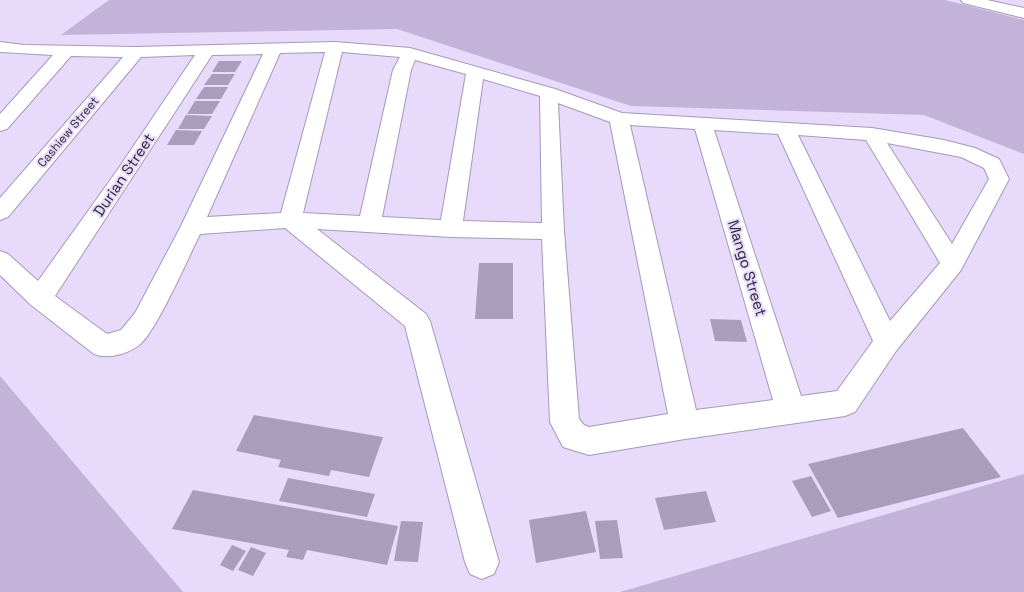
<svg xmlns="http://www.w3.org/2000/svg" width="1024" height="592" font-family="'Space Grotesk',sans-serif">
<rect width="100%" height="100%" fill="#e7dafb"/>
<!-- green -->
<path fill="#c3b3d9" d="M109 0H945L1024 20V154L924 115 631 106 397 29 61 35Z
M0 376 183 592H0Z
M1024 474V592H620Z"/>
<!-- building -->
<path fill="#aa9dbc" d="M219 61H242L235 72H212Z
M212 74H235L228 85H204Z
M204 87H228L221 99H196Z
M195 101H220L212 114H187Z
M186 115 212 116 204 129H178Z
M176 130 202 131 194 145H167Z
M479 263H513V319H475Z
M710 319 741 320 747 342 715 341Z
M254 415 383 437 369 477 331 470 329 476 278 467 281 460 236 451Z
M963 428 1001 477 838 518 808 464Z
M811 476 831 511 812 517 792 481Z
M288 478 375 494 367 517 279 501Z
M193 490 398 526 387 565 307 550 303 560 286 557 289 550 172 529Z
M706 491 716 522 664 530 655 498Z
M586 511 596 552 536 563 529 520Z
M617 520 623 558 600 559 595 521Z
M401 521 423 522 418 562 394 561Z
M232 545 246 551 233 571 220 565Z
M251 547 266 553 253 576 238 570Z"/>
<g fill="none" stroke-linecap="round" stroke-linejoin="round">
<!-- minor casing -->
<g stroke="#a699b8" stroke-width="2">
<path id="minor" d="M961 0H987L1024 8V18L963 3Z
M0 42 24 45 136 47 335 42 410 48 555 89 622 113 872 128 944 140 975 148 999 159 1009 179 961 270 896 351 855 412 845 416 685 439 589 455 563 447 550 422 542 239 451 237 317 229 426 314 430 321 499 562 494 574 482 579 470 574 465 562 405 326 285 228 200 234C189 256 155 335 138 346 125 355 108 359 94 354L31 305 0 275V251L8 254 38 281 116 172 195 55 141 57 8 217 0 220V198L123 57 71 56 7 129 0 131V114L53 55 0 52ZM325 52 281 213 207 217 280 53ZM342 52 400 57 393 70 360 216 303 213ZM263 54 181 226 135 313 121 330 107 334 55 296 212 55ZM415 60 466 74 441 220 382 217 411 70ZM483 79 540 96 542 223 463 221ZM558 103 610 122 668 414 589 427 584 425 579 419 564 231ZM630 125 695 129 773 400 696 410ZM714 130 778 134 873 341 837 391 801 396ZM798 135 866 140 940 263 890 321ZM887 143 961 157 984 168 989 179 952 244Z"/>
</g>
<!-- minor -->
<use href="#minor" fill="#fff" fill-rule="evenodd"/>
</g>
<g text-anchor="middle" stroke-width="4" stroke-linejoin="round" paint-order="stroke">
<!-- far-street labels -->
<g font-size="12" fill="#2d2835" stroke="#e7dafb">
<text transform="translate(68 132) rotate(-50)" y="4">Cashiew Street</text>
</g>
<!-- street labels -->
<g font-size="15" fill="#2d2835" stroke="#e7dafb">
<text transform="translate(124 175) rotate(-56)" y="5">Durian Street</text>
<text transform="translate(747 268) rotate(73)" y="5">Mango Street</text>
</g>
</g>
</svg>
